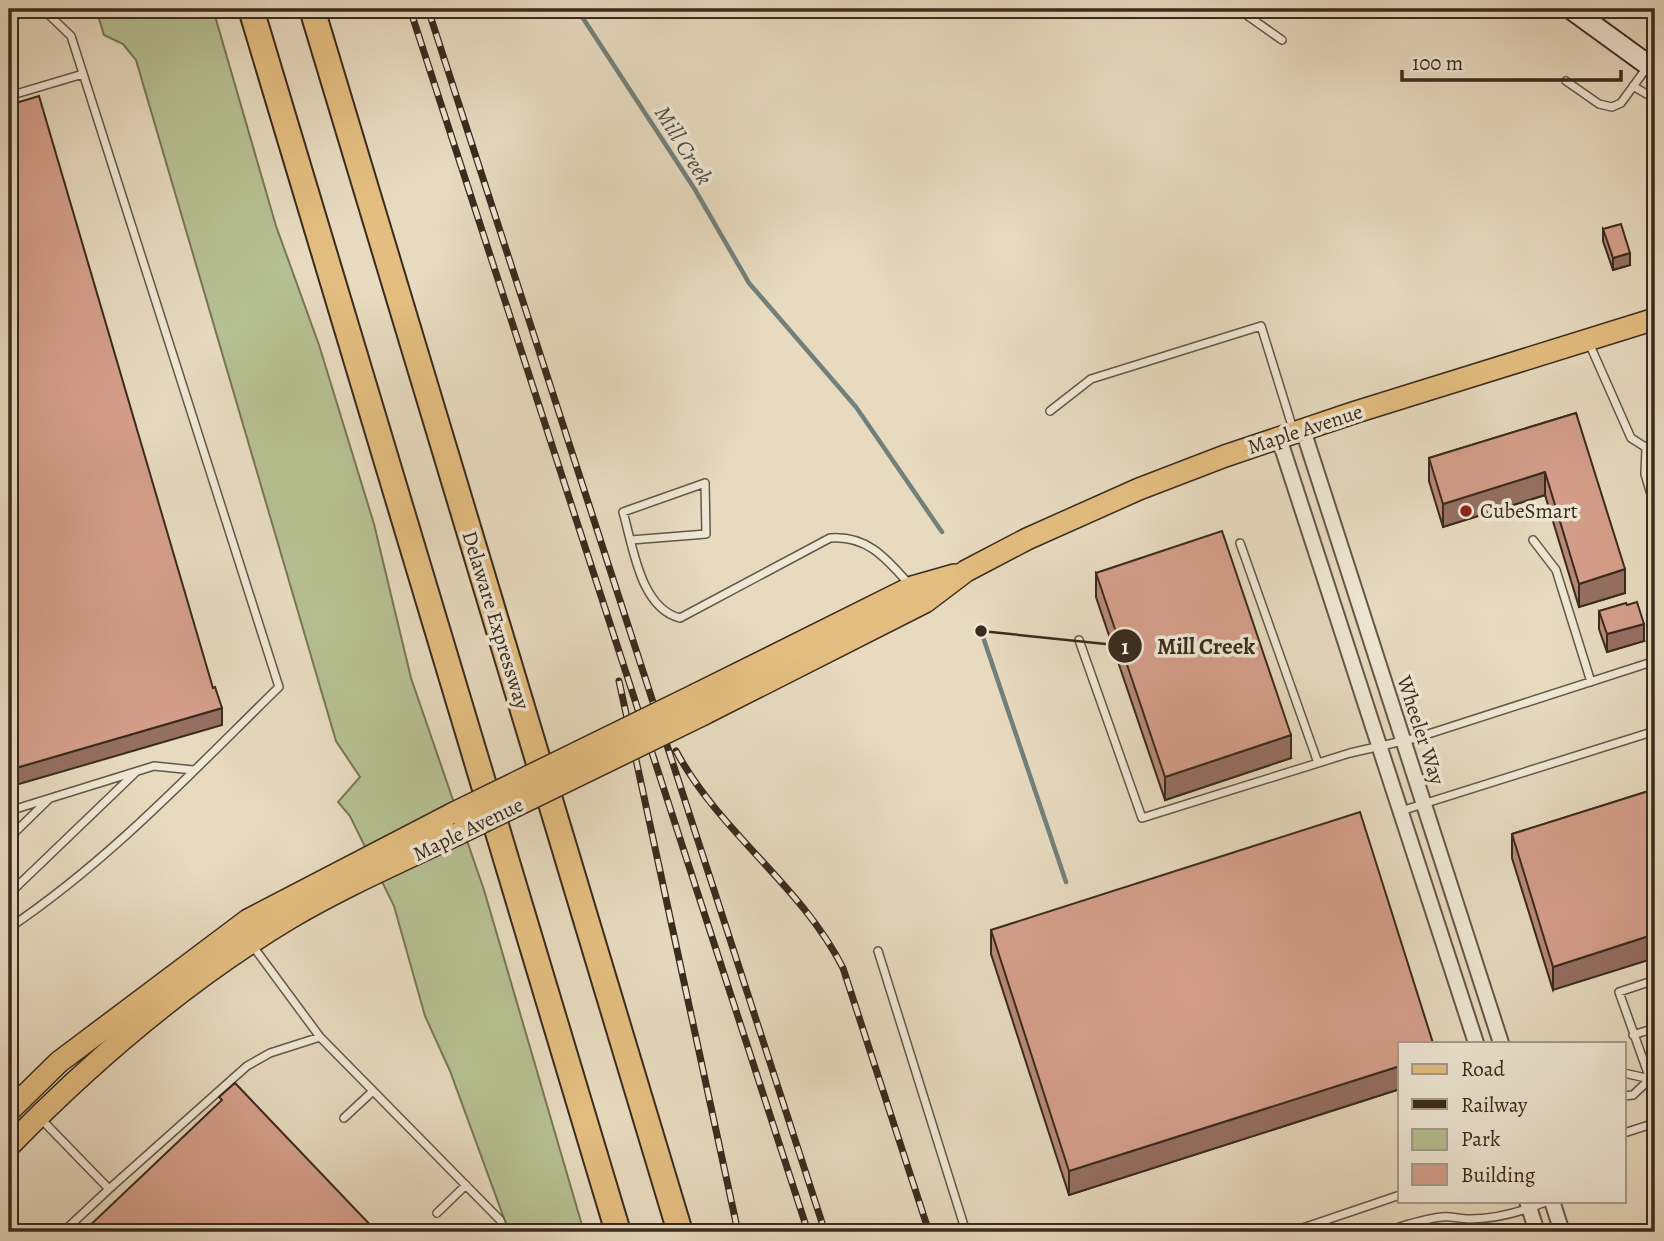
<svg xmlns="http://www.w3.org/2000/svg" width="1664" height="1241" font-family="Alegreya,serif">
<rect width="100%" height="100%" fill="#e7dabf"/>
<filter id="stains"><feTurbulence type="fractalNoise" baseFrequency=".00286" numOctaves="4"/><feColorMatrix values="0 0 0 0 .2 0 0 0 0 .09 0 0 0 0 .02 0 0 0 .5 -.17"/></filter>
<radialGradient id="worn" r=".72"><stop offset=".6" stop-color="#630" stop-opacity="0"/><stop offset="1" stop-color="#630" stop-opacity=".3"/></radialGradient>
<!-- green -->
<path fill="#b6c092" stroke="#787658" stroke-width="2" d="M96 9H213L276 226 319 345 374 524 411 678 484 890 584 1232H509L450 1071 425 1016 394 906 350 816 338 802 360 777 336 741 136 60 123 44 104 35Z"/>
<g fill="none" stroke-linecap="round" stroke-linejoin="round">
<!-- stream -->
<path stroke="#72807b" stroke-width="4.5" d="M577 9 694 188 749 283 856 407 942 532
M981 631 1066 882"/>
<!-- lane casing -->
<g stroke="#655746" stroke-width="10">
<path id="lane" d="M1238 9 1282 40
M9 13H47L71 36 279 687C193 771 109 861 9 928
M1566 81 1599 104 1612 107 1621 103 1648 66
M1633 86 1655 99
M9 96 83 74
M1589 343 1631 438 1650 450 1655 449
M1050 411 1091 379 1261 326 1293 429
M1646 448 1645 474 1655 508
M631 540 706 534 705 483 623 512C633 546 640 608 680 618L830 538C867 535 886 558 909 584
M1533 540 1556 570 1591 682
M1240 543 1318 763
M1079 640 1142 818 1350 753 1416 738 1655 661
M9 811 154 766 193 770
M1401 811 1655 731
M9 838 48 800
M9 894 135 773
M252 945 320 1037
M878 951 966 1232
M1655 980 1619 992 1650 1079 1655 1078
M1633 1035 1655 1028
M1624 1073 1650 1079 1633 1095 1624 1096
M9 1086 20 1098
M344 1118 373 1091
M41 1119 109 1189 247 1066 270 1053 320 1037 500 1220 505 1232
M1624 1133 1655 1123
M437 1213 466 1185
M63 1232 109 1189
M1291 1232 1400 1195
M1384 1232C1403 1226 1422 1219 1442 1217 1451 1216 1460 1219 1469 1219 1495 1219 1524 1211 1548 1201
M1548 1232 1561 1228"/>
</g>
<!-- street casing -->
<g stroke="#655746" stroke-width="18">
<path id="street" d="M1303 430 1501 1043
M1279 438 1476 1043
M1527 1201 1537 1232
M1552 1201 1562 1232"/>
</g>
<!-- secondary casing -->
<g stroke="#3a2b1e" stroke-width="23">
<path id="secondary" d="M1571 9 1655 70"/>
</g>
<!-- primary casing -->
<g stroke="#3a2b1e" stroke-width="24">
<path id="primary" d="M697 694 912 587 954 575
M704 714 925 602 966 571 1027 539 1139 489 1225 456 1356 412 1655 319
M9 1111 59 1062 248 920 454 813
M9 1146C94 1059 185 981 290 918 344 886 402 861 458 834"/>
</g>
<!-- highway casing -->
<g stroke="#3a2b1e" stroke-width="28">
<path id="highway" d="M251 9 618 1232
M312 9 680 1232"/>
</g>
<!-- lane -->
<use href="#lane" stroke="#efe7d5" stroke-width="7"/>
<!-- street -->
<use href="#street" stroke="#efe7d5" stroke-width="14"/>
<!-- secondary -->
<use href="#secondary" stroke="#efe7d5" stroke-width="19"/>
<!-- primary -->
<use href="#primary" stroke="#e4bd80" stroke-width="21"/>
<!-- highway -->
<use href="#highway" stroke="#e4bd80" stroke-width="24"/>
<!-- rail casing -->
<g stroke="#3a2b1e" stroke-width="7">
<path id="rail" d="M410 9 808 1232
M428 9 825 1232
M619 681 738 1232
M676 751C720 833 801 885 843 968L929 1232"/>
</g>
<!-- rail -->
<use href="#rail" stroke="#efe7d5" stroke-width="4.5" stroke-dasharray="13" stroke-linecap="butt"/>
<!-- primary-bridge casing -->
<g stroke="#3a2b1e" stroke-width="24" stroke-linecap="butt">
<path id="primary-bridge" d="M454 813 697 694
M458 834 704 714"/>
</g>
<!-- primary-bridge -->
<use href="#primary-bridge" stroke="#e4bd80" stroke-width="21"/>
</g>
<!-- wall -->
<path fill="#b78978" stroke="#3a2b1e" stroke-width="2" d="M1603 229 1630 265 1613 270 1603 241Z
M1576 413 1625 593 1579 607 1545 495 1443 527 1429 481V458Z
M1096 573 1291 758 1165 800 1096 597Z
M1599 611 1644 641 1607 652 1599 629Z
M1655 789 1553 990 1512 858V834Z
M991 930 1400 1043V1089L1069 1195 991 954Z"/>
<!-- shaded-wall -->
<path fill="#956f61" stroke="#3a2b1e" stroke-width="2" d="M1630 253V265L1613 270V258Z
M1545 472V495L1443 527V504Z
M1625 569V593L1579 607V584Z
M1644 624V641L1607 652V634Z
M222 708V725L9 787V770Z
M1291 735V758L1165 800V777Z
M1655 934V958L1553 990V967Z
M1400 1066V1089L1069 1195V1171Z"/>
<!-- building -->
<path fill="#d59f8b" stroke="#3a2b1e" stroke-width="2" d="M39 96 213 688 215 687 222 708 9 770V105Z
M1621 224 1630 253 1613 258 1603 229Z
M1576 413 1625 569 1579 584 1545 472 1443 504 1429 458Z
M1222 531 1291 735 1165 777 1096 573Z
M1637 602 1644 624 1607 634 1599 611 1626 603 1627 605Z
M1655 789V934L1553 967 1512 834Z
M1360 812 1433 1043H1400V1066L1069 1171 991 930Z
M235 1083 377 1232H83L222 1100 219 1097Z
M1492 1228 1494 1232H1480Z"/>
<!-- markers -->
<circle fill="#8f2418" stroke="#efe7d5" stroke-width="2.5" cx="1466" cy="511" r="7"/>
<g text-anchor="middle" stroke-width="7" stroke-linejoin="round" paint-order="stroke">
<!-- street labels -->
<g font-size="21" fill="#3a2b1e" stroke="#efe7d5">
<text transform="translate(1305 429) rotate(-18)" y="7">Maple Avenue</text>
<text transform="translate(496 620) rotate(73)" y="7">Delaware Expressway</text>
<text transform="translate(1421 730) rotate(72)" y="7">Wheeler Way</text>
<text transform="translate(468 829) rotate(-26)" y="7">Maple Avenue</text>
</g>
<!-- poi labels -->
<g font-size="21" fill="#3a2b1e" stroke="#efe7d5" text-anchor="start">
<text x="1480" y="518">CubeSmart</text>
</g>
<!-- water labels -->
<g font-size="23" font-style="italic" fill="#524e45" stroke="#efe7d5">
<text transform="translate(684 145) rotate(58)" y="8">Mill Creek</text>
</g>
</g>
<!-- callouts -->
<path fill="none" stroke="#3a2b1e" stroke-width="2.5" d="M981 631L1125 646"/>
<g fill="#3a2b1e" stroke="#efe7d5" stroke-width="2.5">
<circle cx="981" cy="631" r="7"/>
<circle cx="1125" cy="646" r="18"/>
</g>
<g font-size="21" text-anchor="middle" font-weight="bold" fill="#fff">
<text x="1125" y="654">1</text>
</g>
<g font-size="23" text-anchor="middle" font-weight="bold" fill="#3a2b1e" stroke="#efe7d5" stroke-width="7" stroke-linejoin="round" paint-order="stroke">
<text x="1206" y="654">Mill Creek</text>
</g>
<!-- margin -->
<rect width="1664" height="1241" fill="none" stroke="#e7dabf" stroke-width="35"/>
<rect x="10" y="10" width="1643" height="1220" fill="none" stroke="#3a2b1e" stroke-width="3.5"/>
<rect x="18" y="18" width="1629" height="1206" fill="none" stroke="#3a2b1e" stroke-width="2"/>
<!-- legend -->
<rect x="1398" y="1042" width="228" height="161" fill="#efe7d5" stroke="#a79c8c" stroke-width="2"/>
<rect x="1412" y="1064" width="35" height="10" fill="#e4bd80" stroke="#a79c8c" stroke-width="2"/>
<text x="1461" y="1076" font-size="21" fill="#3a2b1e">Road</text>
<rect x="1412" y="1099" width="35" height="10" fill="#3a2b1e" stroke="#a79c8c" stroke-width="2"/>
<text x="1461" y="1112" font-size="21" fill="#3a2b1e">Railway</text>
<rect x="1412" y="1129" width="35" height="21" fill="#b6c092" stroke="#a79c8c" stroke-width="2"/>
<text x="1461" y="1146" font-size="21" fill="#3a2b1e">Park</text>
<rect x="1412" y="1164" width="35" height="21" fill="#d59f8b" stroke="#a79c8c" stroke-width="2"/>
<text x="1461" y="1182" font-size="21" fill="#3a2b1e">Building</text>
<!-- scale -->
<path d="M1402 70v10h219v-10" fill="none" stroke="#3a2b1e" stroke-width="3.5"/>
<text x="1412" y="70" font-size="21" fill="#3a2b1e" stroke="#efe7d5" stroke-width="5" paint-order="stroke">100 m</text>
<rect width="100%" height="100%" filter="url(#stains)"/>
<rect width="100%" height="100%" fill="url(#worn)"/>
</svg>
